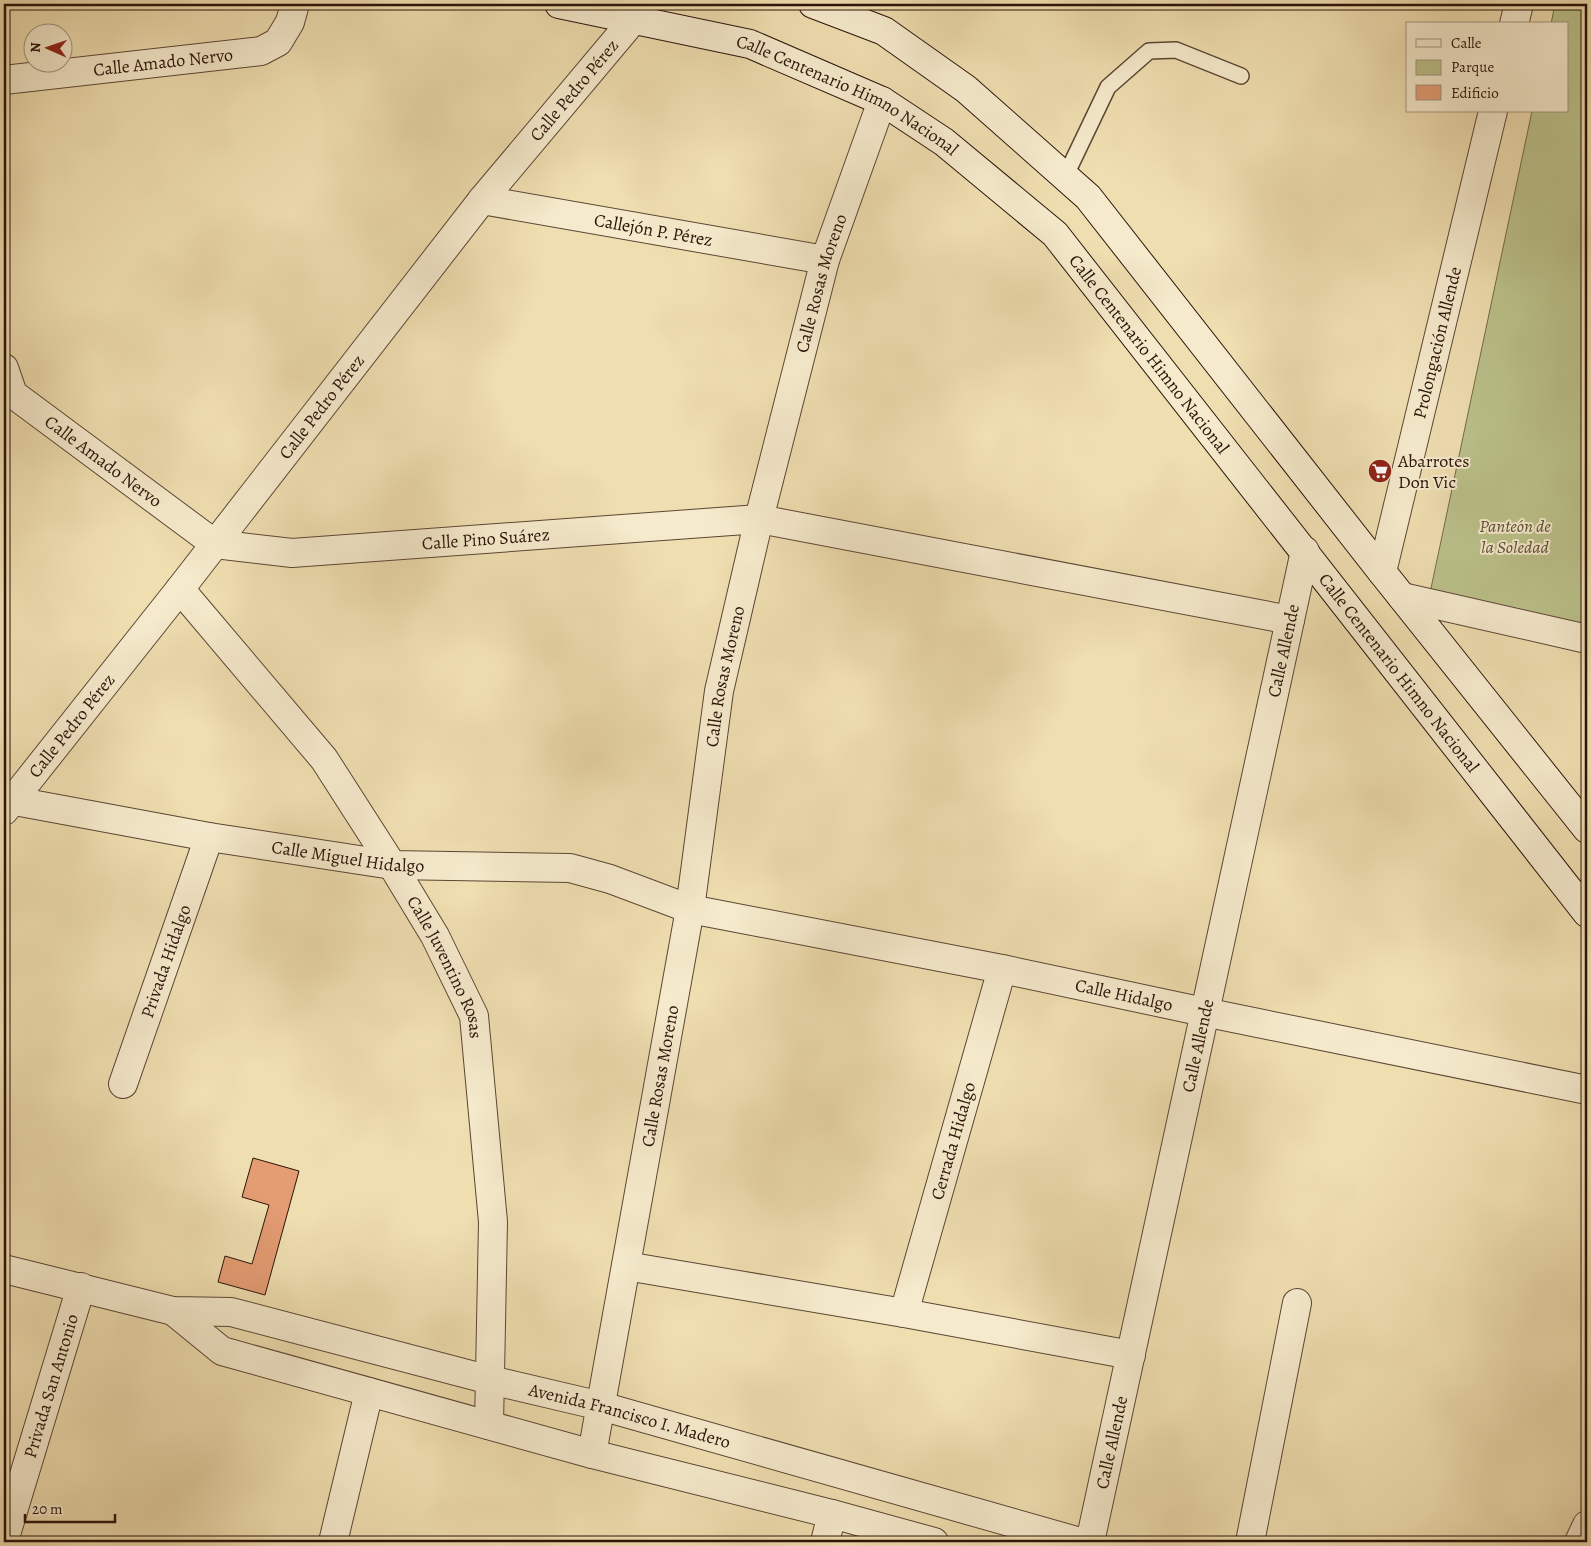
<svg xmlns="http://www.w3.org/2000/svg" width="1591" height="1546" font-family="Alegreya,serif">
<rect width="100%" height="100%" fill="#efdeb0"/>
<filter id="stains"><feTurbulence type="fractalNoise" baseFrequency=".004" numOctaves="4"/><feColorMatrix values="0 0 0 0 .2 0 0 0 0 .09 0 0 0 0 .02 0 0 0 .5 -.17"/></filter>
<radialGradient id="worn" r=".72"><stop offset=".6" stop-color="#630" stop-opacity="0"/><stop offset="1" stop-color="#630" stop-opacity=".3"/></radialGradient>
<!-- green -->
<path fill="#bbc18a" stroke="#736a4a" d="M1555 4H1587V626L1430 593 1532 111H1567V24H1551Z"/>
<!-- building -->
<path fill="#e49c73" stroke="#2b130a" d="M253 1158 299 1171 265 1295 218 1282 225 1256 252 1264 269 1205 242 1197Z"/>
<g fill="none" stroke-linecap="round" stroke-linejoin="round">
<!-- service casing -->
<g stroke="#5c4634" stroke-width="18">
<path id="service" d="M1065 177 1108 87 1149 51 1176 50 1241 76"/>
</g>
<!-- minor casing -->
<g stroke="#5c4634" stroke-width="30">
<g id="minor">
<path d="M1514 24 1519 4"/>
<path id="s1" d="M4 80 261 51 278 42 290 22 295 4"/>
<path id="s2" d="M482 200 825 260"/>
<path id="s3" d="M4 368 13 394 215 544 292 553 759 519 1290 620"/>
<path id="s4" d="M1382 572 1493 111"/>
<path id="s5" d="M180 589 324 759 392 865 435 936 474 1016 493 1222 489 1425"/>
<path d="M1402 597 1587 639"/>
<path id="s6" d="M4 799 209 837 392 865 570 868 610 879 690 909 1002 969 1204 1012 1587 1090"/>
<path id="s7" d="M4 811 180 589 482 200 634 19"/>
<path id="s8" d="M123 1084 209 837"/>
<path d="M626 1266 904 1313 1131 1355"/>
<path id="s9" d="M904 1313 1002 969"/>
<path id="s10" d="M592 1454 690 909 719 691 759 519 825 260 882 101"/>
<path id="s11" d="M4 1541 81 1287"/>
<path d="M333 1542 369 1392"/>
<path d="M825 1542 832 1514"/>
<path id="s12" d="M1090 1542 1305 551"/>
<path d="M1250 1542 1297 1303"/>
</g>
</g>
<!-- tertiary casing -->
<g stroke="#5c4634" stroke-width="30">
<g id="tertiary">
<path id="s13" d="M4 1269 173 1311 231 1312 490 1380 601 1406 1080 1542"/>
<path d="M173 1311 222 1351 592 1454 832 1514 934 1542"/>
<path d="M1579 1542 1587 1525"/>
</g>
</g>
<!-- secondary casing -->
<g stroke="#2b130a" stroke-width="30">
<g id="secondary">
<path id="s14" d="M559 4 750 44 882 101 944 142 1055 234 1587 913"/>
<path d="M813 4 884 31 966 89 1088 197 1382 572 1587 829"/>
</g>
</g>
<!-- service -->
<use href="#service" stroke="#f5eacc" stroke-width="15"/>
<!-- minor -->
<use href="#minor" stroke="#f5eacc" stroke-width="28"/>
<!-- tertiary -->
<use href="#tertiary" stroke="#f5eacc" stroke-width="28"/>
<!-- secondary -->
<use href="#secondary" stroke="#f5eacc" stroke-width="28"/>
</g>
<!-- icons -->
<defs>
<g id="supermarket-disc" transform="scale(1.25)"><circle r="9.5" fill="#8f2418" stroke="#f5eacc"/><path d="M-6-5.5h2.5l.6 2H6L4.5 2H-2.5L-4.4-4H-6ZM-1.5 3.2a1.3 1.3 0 1 0 .1 0ZM3 3.2a1.3 1.3 0 1 0 .1 0Z" fill="#fff"/></g>
</defs>
<g fill-rule="evenodd">
<use href="#supermarket-disc" x="1380" y="471"/>
</g>
<g text-anchor="middle" stroke-width="4" stroke-linejoin="round" paint-order="stroke">
<!-- street labels -->
<g font-size="18" fill="#2b130a" stroke="#f5eacc">
<text dy="6" stroke="none"><textPath href="#s1" startOffset="160">Calle Amado Nervo</textPath></text>
<text dy="6" stroke="none"><textPath href="#s7" startOffset="919">Calle Pedro Pérez</textPath></text>
<text dy="6" stroke="none"><textPath href="#s14" startOffset="305">Calle Centenario Himno Nacional</textPath></text>
<text dy="6" stroke="none"><textPath href="#s2" startOffset="174">Callejón P. Pérez</textPath></text>
<text dy="6" stroke="none"><textPath href="#s10" startOffset="1194">Calle Rosas Moreno</textPath></text>
<text dy="6" stroke="none"><textPath href="#s4" startOffset="236">Prolongación Allende</textPath></text>
<text dy="6" stroke="none"><textPath href="#s14" startOffset="710">Calle Centenario Himno Nacional</textPath></text>
<text dy="6" stroke="none"><textPath href="#s7" startOffset="514">Calle Pedro Pérez</textPath></text>
<text dy="6" stroke="none"><textPath href="#s3" startOffset="140">Calle Amado Nervo</textPath></text>
<text dy="6" stroke="none"><textPath href="#s3" startOffset="551">Calle Pino Suárez</textPath></text>
<text dy="6" stroke="none"><textPath href="#s12" startOffset="912">Calle Allende</textPath></text>
<text dy="6" stroke="none"><textPath href="#s14" startOffset="1115">Calle Centenario Himno Nacional</textPath></text>
<text dy="6" stroke="none"><textPath href="#s10" startOffset="789">Calle Rosas Moreno</textPath></text>
<text dy="6" stroke="none"><textPath href="#s7" startOffset="109">Calle Pedro Pérez</textPath></text>
<text dy="6" stroke="none"><textPath href="#s6" startOffset="349">Calle Miguel Hidalgo</textPath></text>
<text dy="6" stroke="none"><textPath href="#s8" startOffset="130">Privada Hidalgo</textPath></text>
<text dy="6" stroke="none"><textPath href="#s5" startOffset="465">Calle Juventino Rosas</textPath></text>
<text dy="6" stroke="none"><textPath href="#s6" startOffset="1141">Calle Hidalgo</textPath></text>
<text dy="6" stroke="none"><textPath href="#s12" startOffset="508">Calle Allende</textPath></text>
<text dy="6" stroke="none"><textPath href="#s10" startOffset="384">Calle Rosas Moreno</textPath></text>
<text dy="6" stroke="none"><textPath href="#s9" startOffset="179">Cerrada Hidalgo</textPath></text>
<text dy="6" stroke="none"><textPath href="#s11" startOffset="162">Privada San Antonio</textPath></text>
<text dy="6" stroke="none"><textPath href="#s13" startOffset="644">Avenida Francisco I. Madero</textPath></text>
<text dy="6" stroke="none"><textPath href="#s12" startOffset="102">Calle Allende</textPath></text>
</g>
<!-- poi labels -->
<g font-size="18" fill="#2b130a" stroke="#f5eacc" text-anchor="start">
<text x="1398" y="467">Abarrotes<tspan x="1398" dy="21">Don Vic</tspan></text>
</g>
<!-- park labels -->
<g font-size="18" font-style="italic" fill="#5d5037" stroke="#f5eacc">
<text x="1515" y="532">Panteón de<tspan x="1515" dy="21">la Soledad</tspan></text>
</g>
</g>
<!-- margin -->
<rect width="1591" height="1546" fill="none" stroke="#efdeb0" stroke-width="20"/>
<rect x="5" y="5" width="1581" height="1536" fill="none" stroke="#2b130a" stroke-width="2.5"/>
<rect x="10" y="10" width="1571" height="1526" fill="none" stroke="#2b130a"/>
<!-- legend -->
<rect x="1406" y="22" width="162" height="90" fill="#f5eacc" stroke="#a4947e"/>
<rect x="1416" y="39" width="25" height="8" fill="#f5eacc" stroke="#a4947e"/>
<text x="1451" y="48" font-size="15" fill="#2b130a">Calle</text>
<rect x="1416" y="60" width="25" height="15" fill="#bbc18a" stroke="#a4947e"/>
<text x="1451" y="72" font-size="15" fill="#2b130a">Parque</text>
<rect x="1416" y="85" width="25" height="15" fill="#e49c73" stroke="#a4947e"/>
<text x="1451" y="98" font-size="15" fill="#2b130a">Edificio</text>
<!-- north arrow -->
<g transform="translate(48 48) rotate(272)"><circle r="24" fill="#f5eacc" stroke="#a4947e"/>
<path d="M0-4L9 19L0 12L-9 19Z" fill="#8f2418"/>
<text y="-8" font-size="14" font-weight="bold" text-anchor="middle" fill="#2b130a">N</text>
</g>
<!-- scale -->
<path d="M25 1514v8h90v-8" fill="none" stroke="#2b130a" stroke-width="2.5"/>
<text x="32" y="1514" font-size="15" fill="#2b130a" stroke="#f5eacc" stroke-width="4" paint-order="stroke">20 m</text>
<rect width="100%" height="100%" filter="url(#stains)"/>
<rect width="100%" height="100%" fill="url(#worn)"/>
</svg>
